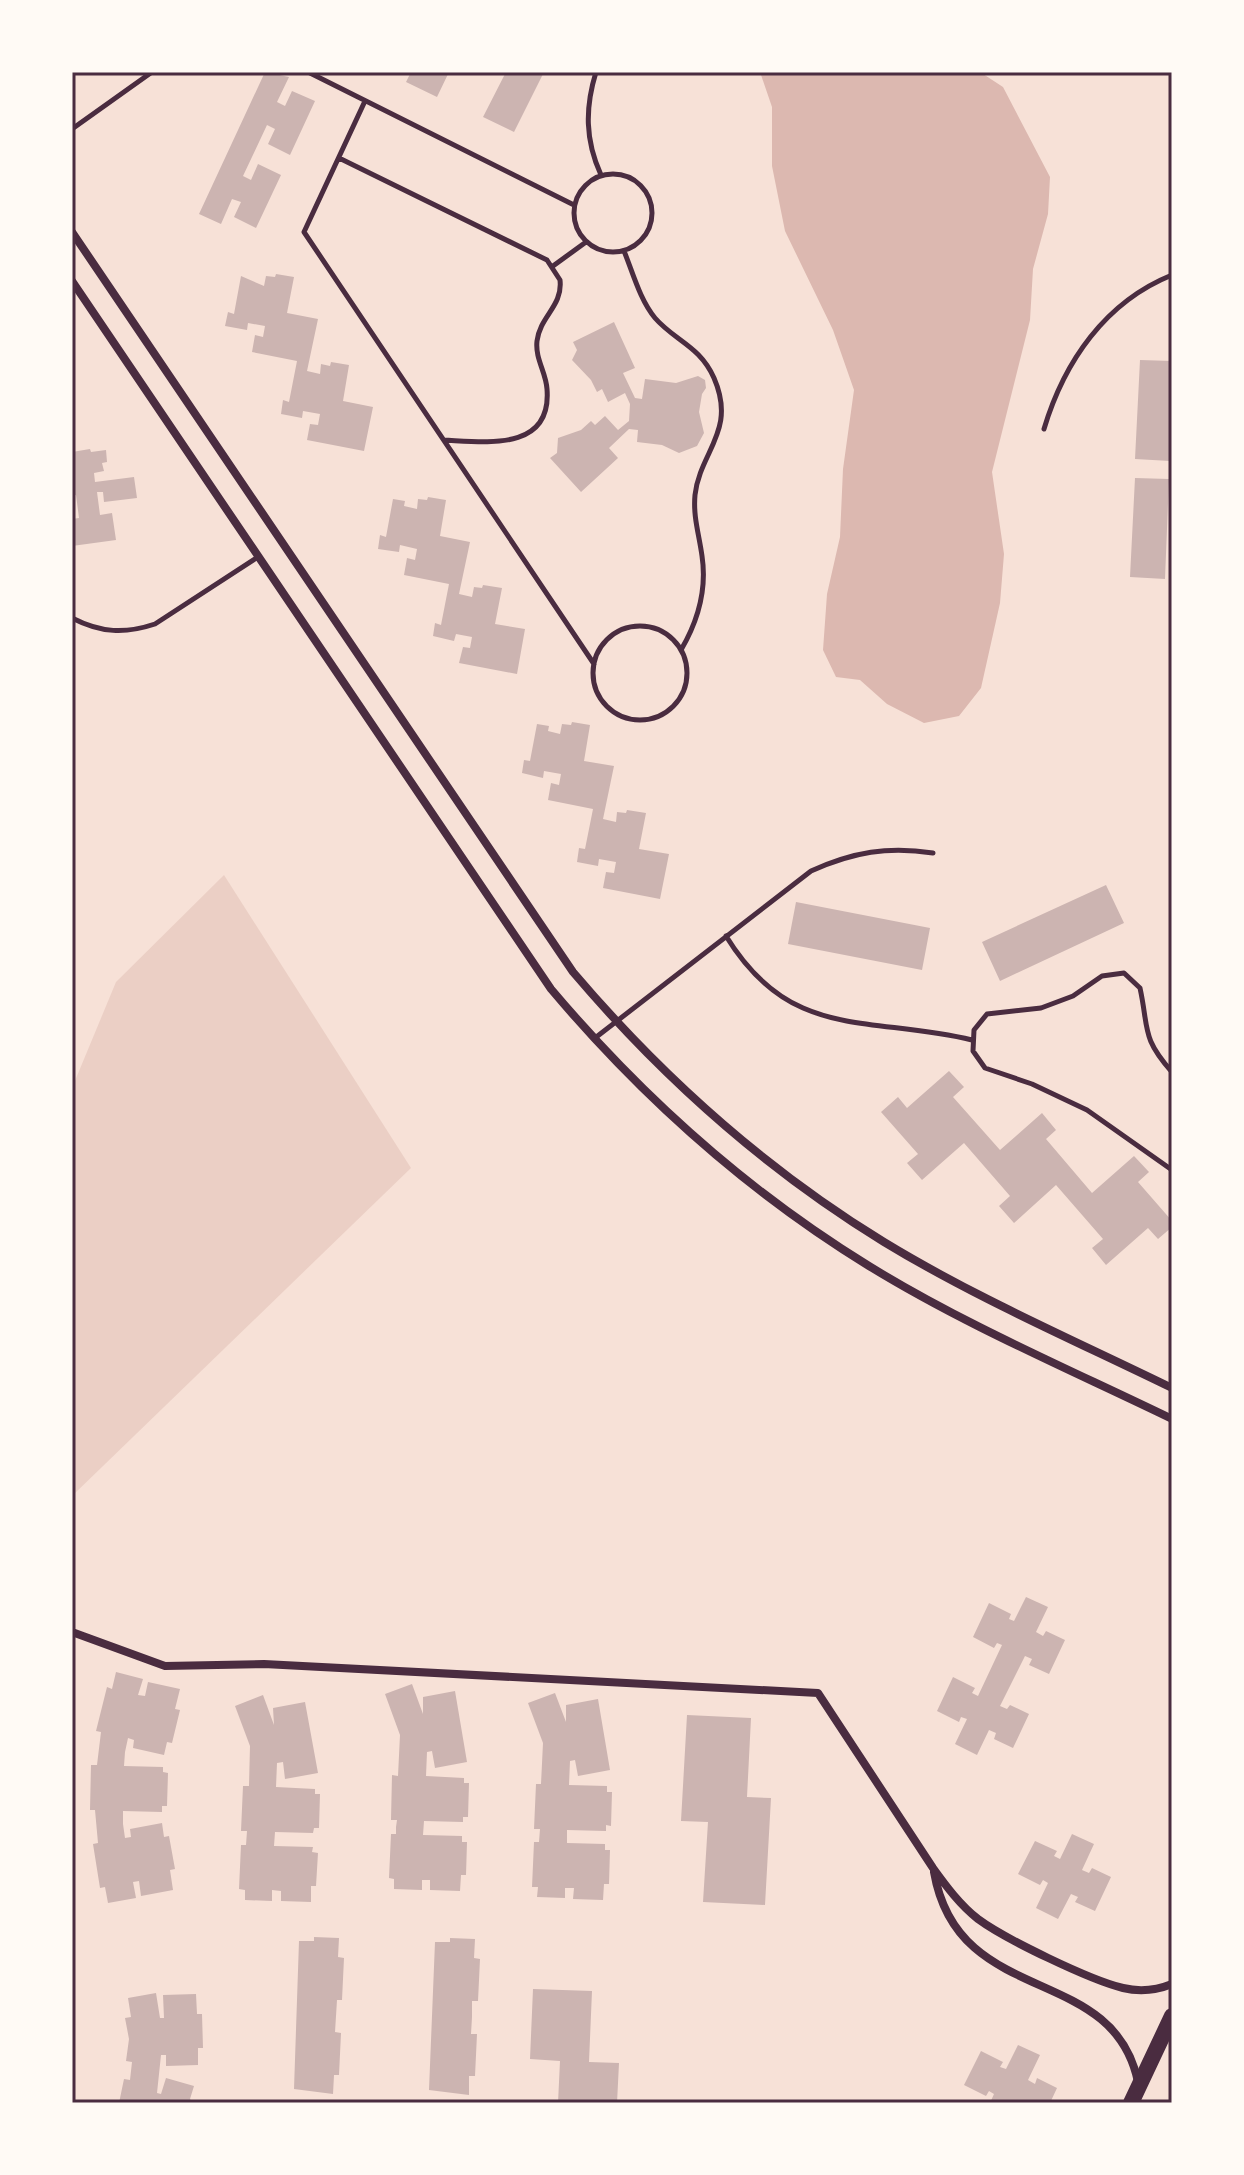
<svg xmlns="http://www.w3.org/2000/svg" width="1244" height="2175" font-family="Signika,sans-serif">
<rect width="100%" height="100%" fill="#f7e1d7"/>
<!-- green -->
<path fill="#ebcfc5" d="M224 875 411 1168 72 1496V1088L116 982Z"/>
<!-- water -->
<path fill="#dcb8b0" d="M760 72H980L1003 87 1050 177 1048 214 1033 269 1030 320 992 472 1004 554 1000 603 981 688 959 716 924 723 887 704 860 680 836 677 823 650 827 594 840 537 843 469 854 390 833 330 785 231 772 166V107Z"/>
<!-- building -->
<path fill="#ccb4b1" d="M265 72 289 77 277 102 285 106 292 91 315 101 290 155 268 144 275 129 267 125 243 176 251 180 258 164 281 175 256 228 234 217 241 202 232 199 221 224 199 214Z
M411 72H449L437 97 406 82Z
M506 72H544L514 132 483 117Z
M276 274 294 277 287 313 318 319 307 371 320 374 321 364 330 366 331 362 349 365 343 401 373 407 364 451 307 440 310 424 318 425 320 414 303 411 302 418 281 414 283 400 289 402 297 361 252 352 255 335 263 337 265 326 248 323 247 330 225 326 228 312 234 314 241 276 264 286 266 276 275 277Z
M614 322 635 368 623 373 635 398 642 399 645 379 676 383 698 376 705 380 706 388 702 394 699 412 704 433 697 446 679 453 662 445 637 442 638 430 629 429 609 448 618 458 581 492 550 458 557 453 558 438 581 430 591 421 595 425 605 416 618 430 629 421 630 404 625 393 608 402 602 389 597 392 591 380 572 360 577 350 573 342Z
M1140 360 1172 361 1170 461 1135 459Z
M90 449 91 452 106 450 107 462 102 463 104 471 94 473 95 482 134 477 137 498 104 502 103 492H97L100 515 112 513 116 540 72 546V519L79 518 76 495 72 496V452Z
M1135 478 1169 479 1165 579 1130 577Z
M428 497 446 500 440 536 470 542 459 594 472 597 474 587 482 588 483 585 502 588 495 624 525 629 517 674 459 663 463 647 470 648 472 637 456 634 454 641 433 636 435 623 441 625 449 584 404 575 407 558 415 560 417 549 400 545 399 552 378 549 380 535 386 537 393 499 405 501 404 506 417 509 418 499 427 500Z
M572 722 590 725 584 761 614 766 603 819 616 822 617 812 626 813 627 810 646 813 639 849 669 854 660 899 603 888 606 872 614 873 616 862 599 859 598 866 577 862 579 848 585 849 593 809 548 800 551 783 559 785 561 774 544 771 543 778 522 773 524 760 530 761 537 724 549 726 548 731 560 734 562 724 571 725Z
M1106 885 1124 923 1000 981 982 942Z
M796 902 930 928 922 970 788 944Z
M949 1071 964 1087 953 1097 1000 1150 1042 1113 1056 1130 1046 1139 1092 1193 1134 1156 1149 1172 1138 1182 1172 1221V1227L1158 1239 1148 1228 1106 1265 1092 1248 1103 1239 1056 1185 1014 1223 999 1206 1010 1196 964 1143 922 1180 907 1163 918 1154 881 1112 898 1097 907 1108Z
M1026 1597 1048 1607 1036 1632 1043 1636 1046 1631 1065 1640 1049 1674 1029 1665 1032 1659 1025 1656 1000 1706 1007 1709 1010 1705 1029 1714 1013 1748 994 1739 996 1733 989 1730 977 1755 955 1744 967 1719 961 1717 959 1722 937 1711 953 1677 975 1688 972 1693 978 1696 1002 1645 997 1643 994 1648 973 1637 989 1603 1011 1614 1009 1619 1014 1621Z
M116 1672 143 1679 138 1695 145 1696 148 1682 180 1689 175 1709 180 1710 172 1743 167 1742 164 1755 133 1748 134 1740 128 1738 125 1752 124 1766 163 1767V1772L168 1773 167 1806H162V1812L123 1811V1824L125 1838 131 1837 130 1829 162 1823 164 1837 169 1836 175 1869 170 1870 173 1890 141 1896 139 1881 133 1882 136 1898 108 1903 105 1887 100 1888 93 1844 98 1843 95 1810H90L91 1765H97L101 1732 96 1731 107 1687 112 1689Z
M412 1684 423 1714V1697L455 1691 467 1762 435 1768 432 1751 427 1752 426 1776 464 1778V1783H469L468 1817H463V1822L424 1821 423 1835 462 1836V1842H467L466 1875H461L460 1891 430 1890V1880H422V1890L394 1889V1879L389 1878 391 1834H396V1827L397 1820H391L392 1775 398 1776 400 1735 385 1694Z
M555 1693 566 1722V1705L598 1699 610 1770 578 1776 575 1760 570 1761 569 1785 607 1786V1792H612L611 1826 606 1825V1831L567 1830V1843L605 1844V1850H610L609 1884H604L603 1900 573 1899 574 1888H565V1898L537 1897 538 1887H532L534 1842H539L540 1829H534L536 1784H541L543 1743 528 1703Z
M263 1695 274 1725 273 1708 305 1702 318 1773 285 1779 283 1762 277 1763 276 1787 315 1789V1794H320L319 1828H314L313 1833 275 1832 274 1846 313 1847 312 1852 318 1853 316 1886H311V1902L281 1901V1891L272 1890V1901L245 1900V1890L239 1889 241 1845H246L247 1831H241L243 1786H249L250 1746 235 1706Z
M687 1715 751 1718 747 1797 771 1798 765 1905 703 1902 708 1822 681 1821Z
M1072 1834 1094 1844 1082 1870 1089 1873 1092 1868 1111 1877 1095 1911 1075 1902 1078 1897 1071 1894 1058 1919 1036 1908 1048 1883 1043 1880 1040 1885 1018 1874 1035 1841 1057 1851 1054 1856 1060 1859Z
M314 1937 339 1938 338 1957 344 1958 342 2000H337L335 2032 341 2033 339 2075H334L333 2094 294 2089 299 1941H314Z
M450 1938 475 1939 474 1958 480 1959 478 2001H472V2017L471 2034H477L475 2076H469V2095L429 2090 435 1942H450Z
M533 1989 592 1991 589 2062 619 2063 617 2103H558L560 2061 530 2059Z
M156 1993 160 2018H164L163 1995 196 1994 197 2014H202L203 2048H198V2065L166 2066V2055H161L157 2093 161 2094 166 2078 194 2086 190 2099 193 2103H119L124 2079 130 2080 132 2062 126 2061 129 2039 125 2018 131 2017 128 1998Z
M1018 2045 1040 2055 1028 2080 1035 2084 1037 2078 1057 2088 1050 2103H990L994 2094 989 2091 986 2096 964 2085 981 2051 1003 2062 1000 2067 1006 2069Z"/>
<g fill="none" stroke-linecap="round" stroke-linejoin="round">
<!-- service -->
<path stroke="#4a2c40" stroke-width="5" d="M308 72 574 205
M596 72C585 108 585 140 601 175
M365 101 304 232 594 664
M72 129 152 72
M339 158 547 260 560 280C563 306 540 316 537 341 535 359 546 372 547 389 552 452 485 442 444 440
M574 213a39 39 0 1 1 78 0a39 39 0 1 1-78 0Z
M624 251C633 273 640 300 655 318 675 341 700 346 714 378 737 431 700 451 695 495 693 517 699 534 702 556 707 589 698 621 681 650
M553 266 586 242
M1044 429C1064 362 1105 302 1172 275
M72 618C101 633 125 634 155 624L258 557
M593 673a47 47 0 1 1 94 0a47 47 0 1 1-94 0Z
M726 936C791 1042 868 1015 972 1040
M595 1038 811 871C853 852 888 846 933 853
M1172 1072C1141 1037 1149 1029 1140 988L1124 973 1102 976 1073 996 1041 1008 987 1014 974 1030 973 1051 985 1068 1032 1084 1087 1110 1172 1170"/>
<!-- minor -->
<path stroke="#4a2c40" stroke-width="8" d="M72 232 573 972C663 1078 765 1169 884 1242 976 1298 1076 1341 1172 1388
M72 281 551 989C643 1098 747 1191 869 1266 965 1325 1071 1370 1172 1419
M72 1632 165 1666 264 1664 818 1693 933 1868C946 1886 960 1905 978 1919 1005 1939 1090 1980 1123 1988 1140 1992 1157 1990 1172 1984
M934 1872C958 2010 1113 1961 1138 2082"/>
<!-- trunk -->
<path stroke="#4a2c40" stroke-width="16" d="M1131 2103 1172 2016"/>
</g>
<!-- border -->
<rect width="1244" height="2175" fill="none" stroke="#fffaf5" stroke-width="148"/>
<rect x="74" y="74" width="1096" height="2027" fill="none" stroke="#4a2c40" stroke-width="3"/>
</svg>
